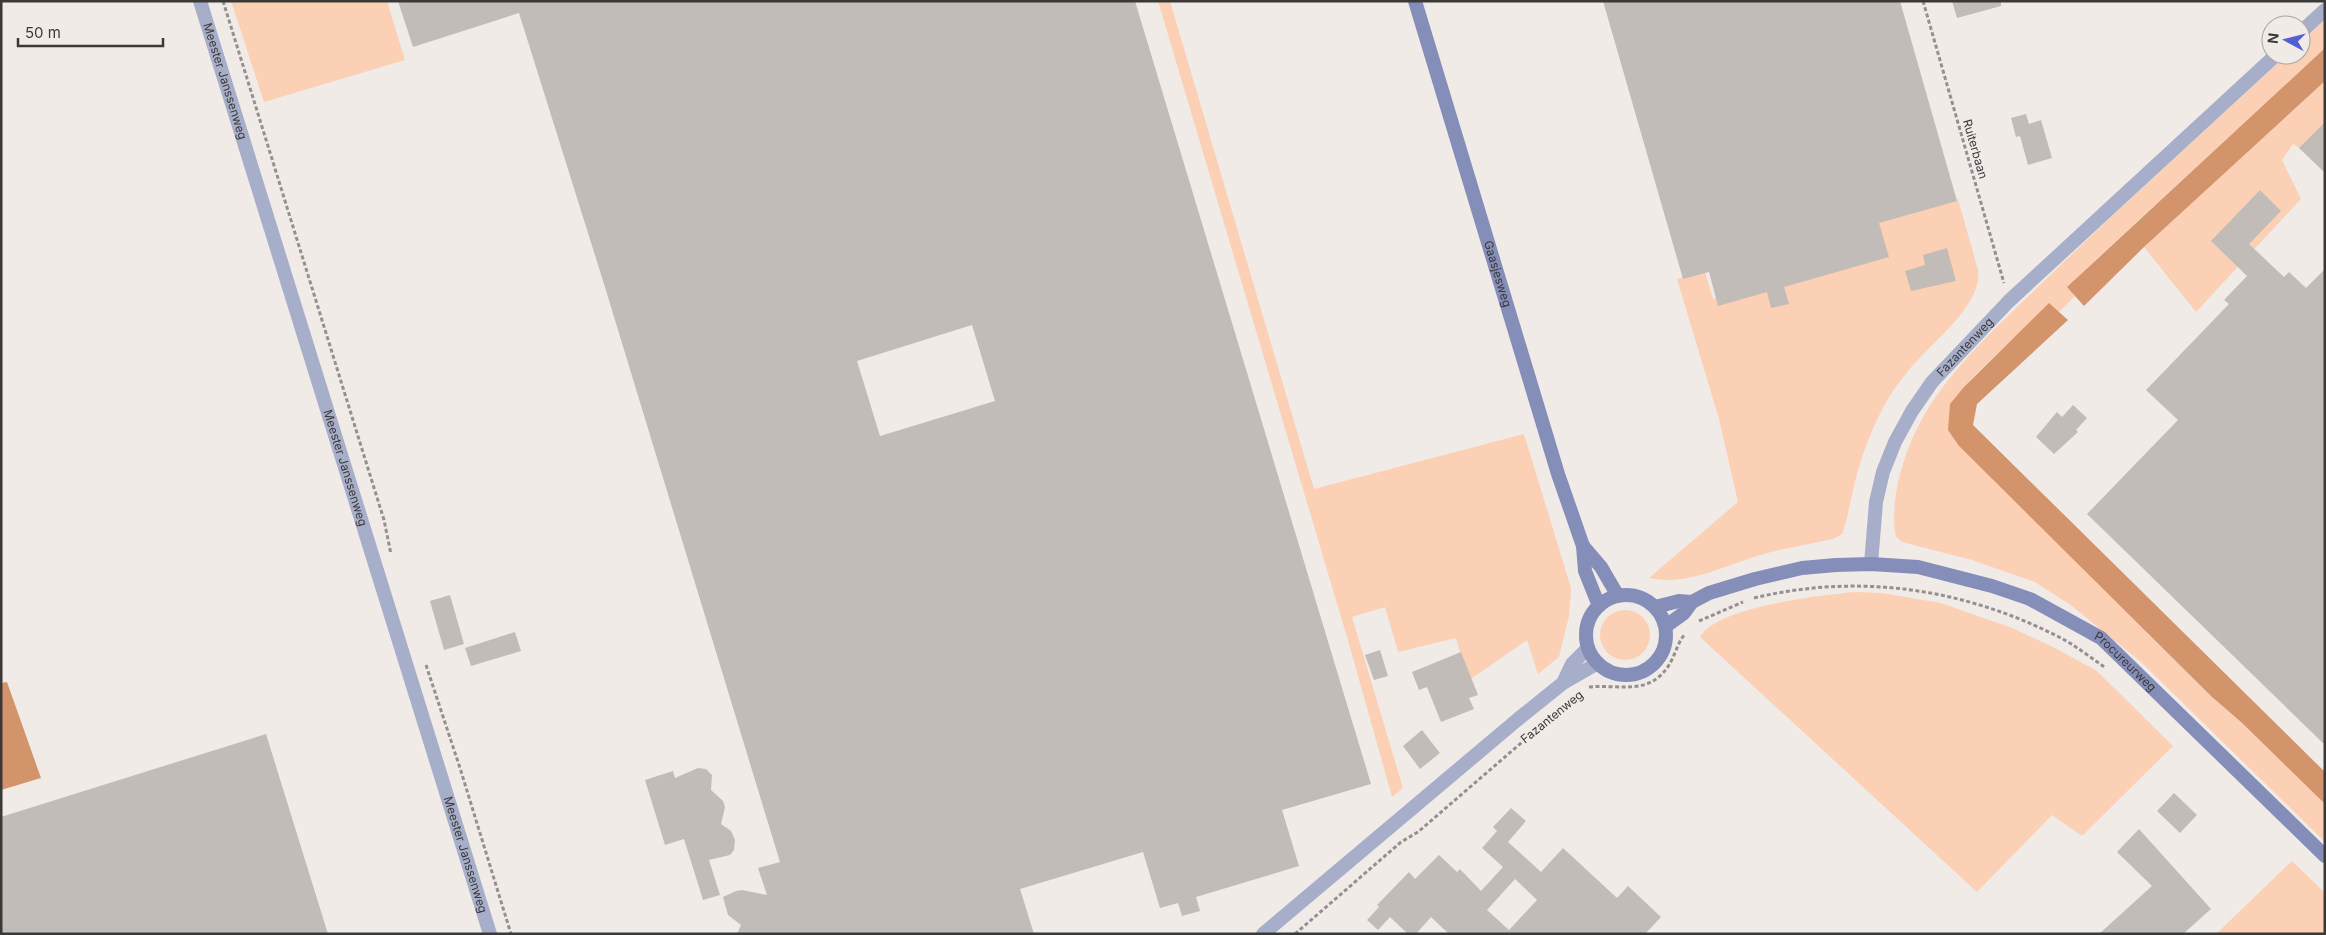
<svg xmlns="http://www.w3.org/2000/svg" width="2326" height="935" font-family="Inter,sans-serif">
<rect width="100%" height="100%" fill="#f1ebe8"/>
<!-- green -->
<path fill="#fbd0b5" d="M231 1H387L405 60 264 102Z
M1158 1H1170L1314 489 1524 434 1571 588 1569 616 1559 657 1538 674 1527 640 1468 681 1456 638 1398 652 1385 607 1352 617 1403 788 1392 797 1349 644Z
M2325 20V48L2090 265 2068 287 2075 296 2059 312 2049 304 1975 375 1950 404 1959 446 2212 697 2241 722 2325 804V842L2141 662 2072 606 2035 582 1972 560 1902 542 1896 537C1888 500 1906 445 1925 414 1952 367 2002 322 2041 284 2121 206 2205 131 2287 55H2301V42Z
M2325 81V163L2293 144 2282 160 2301 199 2196 312 2144 247Z
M1958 199 1978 270C1984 304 1929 345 1909 370 1881 402 1864 445 1854 486 1850 501 1848 519 1842 534L1833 539C1808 544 1782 549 1757 556 1722 567 1686 586 1649 578L1738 502 1719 419 1677 279 1705 272 1713 299 1885 252 1877 221Z
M1855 592 1881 593 1941 603 2012 628 2053 647 2097 671 2173 746 2082 836 2052 815 1977 892 1700 637C1716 607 1821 595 1855 592Z
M1600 635a25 25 0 1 1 50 0a25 25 0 1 1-50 0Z
M2292 861 2325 893V934H2216Z"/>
<!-- water -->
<path fill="#d3946c" d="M2325 48V81L2144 247 2084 306 2067 287Z
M2049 303 2068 320 1977 404 1973 425 2325 772V804L2241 722 2212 697 1959 446 1948 430 1950 404 1964 387Z
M7 682 41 778 1 790V683Z"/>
<!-- building -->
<path fill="#c1bcb8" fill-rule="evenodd" d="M398 1H1135L1371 784 1282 810 1299 866 1196 897 1200 911 1182 916 1178 903 1160 908 1143 852 1020 889 1034 934H737L741 925 728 915 723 897 736 891 742 890 767 895 758 868 780 862 604 284 519 13 413 47ZM972 325 995 401 880 436 857 361Z
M1603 1H1900L1957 201 1879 223 1889 257 1784 287 1789 304 1771 308 1767 292 1718 306 1709 272 1683 279Z
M1952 1H2001V6L1957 18Z
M2026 114 2029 124 2041 120 2052 158 2028 165 2020 136 2016 137 2011 118Z
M2325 122V173L2299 148Z
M2260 190 2281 211 2249 244 2284 277 2289 272 2306 288 2325 269V745L2087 514 2178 420 2146 390 2229 304 2224 300 2247 276 2211 241Z
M1947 248 1956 281 1911 291 1905 271 1925 265 1923 255Z
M2073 405 2087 418 2076 430 2078 432 2054 454 2036 437 2057 412 2062 417Z
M450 595 464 644 444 650 430 601Z
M515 632 521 651 471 666 465 648Z
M1380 650 1388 676 1374 680 1365 655Z
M1461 652 1478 695 1469 698 1474 709 1441 722 1427 687 1419 690 1412 672Z
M1422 730 1440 753 1420 769 1403 746Z
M266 734 328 934H1V817Z
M698 768 706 769 712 775 711 790 723 801 725 807 721 824 731 831 735 840 734 850 730 855 709 860 720 895 703 900 684 839 665 845 645 780 673 771 675 778Z
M2174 793 2197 815 2180 833 2157 811Z
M1511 808 1526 821 1508 842 1541 872 1563 848 1617 898 1628 886 1661 917 1645 934H1449L1431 917 1416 934H1408L1390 917 1378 930 1367 920 1379 907 1377 905 1409 872 1415 879 1439 855 1457 872 1460 869 1481 891 1503 867 1482 848 1497 831 1493 827ZM1515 879 1537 900 1509 930 1487 910Z
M2139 829 2211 909 2183 934H2099L2152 886 2117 852Z"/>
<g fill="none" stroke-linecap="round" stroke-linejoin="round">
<!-- path -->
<path stroke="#94908e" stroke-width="3" stroke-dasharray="4 2.5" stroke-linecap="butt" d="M223 1 384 520 391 554
M1923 1 2004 283
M1754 598C1858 573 1963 588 2059 637 2075 645 2091 658 2106 668
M1699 621 1743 602
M426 665 460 768 511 934
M1589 687C1618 684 1647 696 1667 668 1675 657 1677 643 1685 634
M1295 934 1401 842 1418 832 1564 706"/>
<!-- minor -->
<g stroke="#a7aeca" stroke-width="14">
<path id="s1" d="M200 1 490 934"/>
<path d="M2301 32 2325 10"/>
<path id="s2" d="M1871 564 1876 502 1883 472 1895 442 1912 411 1932 382 2009 301 2276 55"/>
</g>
<!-- tertiary -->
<path stroke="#a7aeca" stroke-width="14" d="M1563 683 1572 664 1588 648
M1263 934 1517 720 1563 683 1598 663"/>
<!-- secondary -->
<g stroke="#858eb9" stroke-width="14">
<path id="s3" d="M1415 1 1558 474 1583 546 1585 571 1599 606"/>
<path d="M1583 546 1601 567 1618 596"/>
<circle cx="1626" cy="635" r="40"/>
<path d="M1655 607 1679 601 1692 602"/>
<path id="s4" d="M1666 626 1684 613 1692 602 1709 593 1755 579 1802 568 1836 565 1871 564 1918 567 1992 586 2030 599 2101 638 2325 856"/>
</g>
</g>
<g text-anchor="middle" stroke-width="5" stroke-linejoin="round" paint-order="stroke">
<!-- street labels -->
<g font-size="12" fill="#3b3937" stroke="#f1ebe8">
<text dy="4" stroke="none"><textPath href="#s1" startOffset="84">Meester Janssenweg</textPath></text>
<text transform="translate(1975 149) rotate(74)" y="4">Ruiterbaan</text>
<text dy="4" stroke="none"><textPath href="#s3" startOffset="285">Gaasjesweg</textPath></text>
<text dy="4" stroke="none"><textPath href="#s2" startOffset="244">Fazantenweg</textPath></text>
<text dy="4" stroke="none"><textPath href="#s1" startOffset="489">Meester Janssenweg</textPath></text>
<text dy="4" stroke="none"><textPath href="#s4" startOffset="499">Procureurweg</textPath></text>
<text transform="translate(1552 717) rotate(-39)" y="4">Fazantenweg</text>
<text dy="4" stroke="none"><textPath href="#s1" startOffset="894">Meester Janssenweg</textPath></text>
</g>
</g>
<!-- border -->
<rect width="2326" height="935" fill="none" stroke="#3b3937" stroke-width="5"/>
<!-- north arrow -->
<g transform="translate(2286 40) rotate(277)"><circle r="24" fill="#f1ebe8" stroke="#a8a4a1"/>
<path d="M0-4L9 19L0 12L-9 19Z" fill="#545ed4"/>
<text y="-8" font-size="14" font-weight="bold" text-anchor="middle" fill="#3b3937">N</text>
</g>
<!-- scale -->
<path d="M18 38v8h145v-8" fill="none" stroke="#3b3937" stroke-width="2.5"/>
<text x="25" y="38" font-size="15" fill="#3b3937" stroke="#f1ebe8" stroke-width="4" paint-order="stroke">50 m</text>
</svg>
